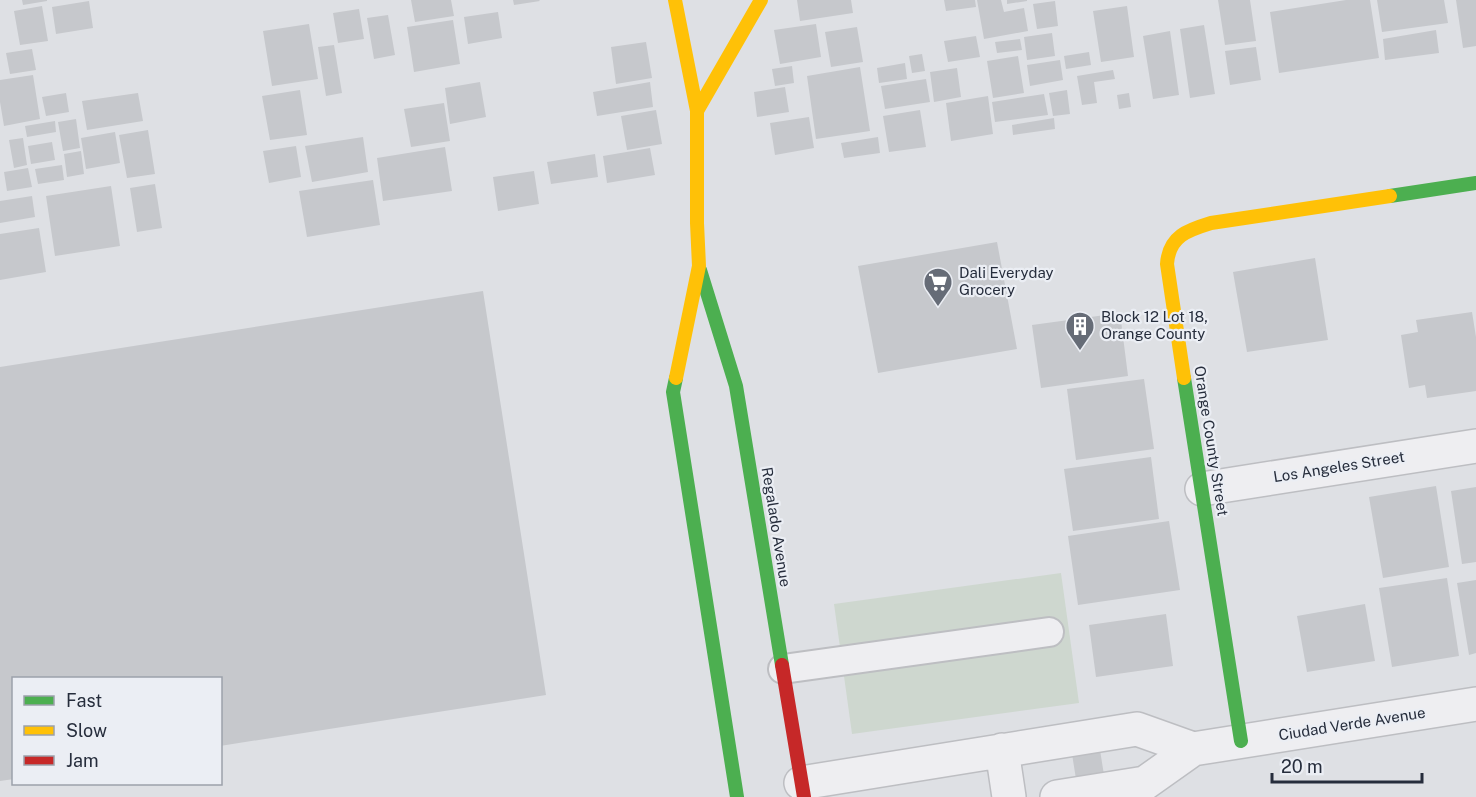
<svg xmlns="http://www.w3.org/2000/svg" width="1476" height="797" font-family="'Public Sans',sans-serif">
<rect width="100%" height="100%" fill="#dee0e4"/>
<!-- green -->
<path fill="#ced7cf" d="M1061 573 1079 703 852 734 834 604Z"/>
<!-- building -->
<path fill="#c6c8cc" d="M22 0H47V1L23 5Z
M411 0H451L454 16 415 22Z
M513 0H539L540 1 514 5Z
M797 0H851L853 13 800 21Z
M944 0H975L976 7 946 11Z
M977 0H1001L1004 12 1024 8 1028 31 984 39Z
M1007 0H1027V1L1007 4Z
M1218 0H1250L1256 41 1225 45Z
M1346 0H1370L1379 58 1279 73 1270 12Z
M1377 0H1444L1448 23 1382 32Z
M1456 0H1476V46L1463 48Z
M89 1 93 28 56 34 52 7Z
M1055 1 1058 26 1037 29 1033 4Z
M42 6 48 41 20 45 14 11Z
M1127 6 1134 57 1101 62 1093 11Z
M359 9 364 39 338 43 333 13Z
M498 12 502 38 468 44 464 17Z
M388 15 395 55 374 59 367 18Z
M453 20 460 64 414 72 407 27Z
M309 24 318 79 272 86 263 31Z
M816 24 821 57 780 64 774 30Z
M1204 25 1215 94 1190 98 1180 29Z
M857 27 863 62 831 67 825 32Z
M1436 30 1439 53 1385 60 1383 39Z
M1170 31 1179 95 1153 99 1143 36Z
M1052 33 1055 56 1027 60 1024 37Z
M976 36 980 57 948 62 944 41Z
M1020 39 1022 50 997 53 995 42Z
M646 42 652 78 616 84 611 47Z
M334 45 342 93 326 96 318 47Z
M1256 47 1261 80 1230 85 1225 51Z
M32 49 36 70 10 74 6 53Z
M1089 52 1091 65 1066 69 1064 56Z
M922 54 925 71 912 73 909 56Z
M1018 56 1024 93 993 98 987 61Z
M1060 60 1063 80 1030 86 1027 65Z
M905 63 907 79 879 83 877 68Z
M792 66 794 83 775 86 772 69Z
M860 67 870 131 816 139 807 76Z
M957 68 961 97 934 102 930 72Z
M1113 70 1115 79 1094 82 1097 103 1082 105 1077 76Z
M33 75 40 119 4 126 0 102V80Z
M926 79 930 102 885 109 881 86Z
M480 82 486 117 450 124 445 88Z
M650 82 653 107 597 116 593 92Z
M785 87 789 112 757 117 754 92Z
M300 90 307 135 270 140 262 96Z
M1067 90 1070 114 1053 116 1049 93Z
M66 93 69 112 46 116 42 97Z
M138 93 143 121 87 130 82 101Z
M1129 93 1131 107 1119 109 1117 95Z
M1044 94 1048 115 995 122 992 102Z
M988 96 993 134 951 141 946 103Z
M444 103 450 141 411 147 404 109Z
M656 110 662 144 627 150 621 116Z
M920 110 926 147 889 152 883 116Z
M809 117 814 148 775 155 770 123Z
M1054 118 1055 129 1013 135 1012 125Z
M76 119 80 148 63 151 58 122Z
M55 121 56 132 27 137 25 126Z
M148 130 155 174 127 178 119 135Z
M115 132 120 163 86 169 81 138Z
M363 137 368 172 312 182 305 146Z
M878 137 880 153 844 158 841 143Z
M23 138 27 165 14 168 9 140Z
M52 142 55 160 31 164 28 146Z
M296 146 301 177 269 183 263 151Z
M445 147 452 191 383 201 377 158Z
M650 148 655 175 607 183 603 156Z
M81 151 84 174 67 177 64 154Z
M595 154 598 177 551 184 547 162Z
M62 165 64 180 38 184 35 169Z
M28 168 32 187 7 191 4 172Z
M534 171 539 204 498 211 493 177Z
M373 180 380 225 307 237 299 191Z
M155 184 162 228 137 232 130 188Z
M111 186 120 246 55 256 46 196Z
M32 196 35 217 0 223V201Z
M39 228 46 272 0 280V234Z
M997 242 1017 349 878 373 858 266Z
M1315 258 1328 340 1247 352 1233 272Z
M483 291 546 695 220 746V678H14V779L0 781V367Z
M1472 312 1476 337V391L1427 398 1425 385 1409 388 1401 335 1418 332 1416 320Z
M1120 313 1128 376 1041 388 1032 325Z
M1144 379 1154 449 1076 460 1067 389Z
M1151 457 1159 519 1073 531 1064 469Z
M1436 486 1449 567 1383 578 1369 497Z
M1476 487V562L1462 564 1451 491Z
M1169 521 1180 590 1078 605 1068 536Z
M1447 578 1459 656 1392 667 1379 588Z
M1476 580V653L1469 655 1457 583Z
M1365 604 1375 661 1307 672 1297 616Z
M1166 614 1173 666 1096 677 1089 625Z
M1100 750 1104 775 1076 779 1072 754Z"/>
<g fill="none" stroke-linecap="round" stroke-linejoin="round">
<!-- lane casing -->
<g stroke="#bdbec2" stroke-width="32">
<path id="lane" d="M783 669 1049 632"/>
</g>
<!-- street casing -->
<g stroke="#bdbec2" stroke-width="36">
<path id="street" d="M1202 489 1476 446
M1002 750 1009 797
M801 783 1137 729 1193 749
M1057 797 1145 783 1193 749 1476 704"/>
</g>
<!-- lane -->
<use href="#lane" stroke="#eeeef1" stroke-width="28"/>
<!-- street -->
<use href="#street" stroke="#eeeef1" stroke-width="33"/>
<!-- fast -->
<path stroke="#4caf50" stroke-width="14" d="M1390 196 1476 183
M700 270 736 386 782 665
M676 378 673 392 737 797
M1184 378 1241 741"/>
<!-- slow -->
<path stroke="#ffc107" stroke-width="14" d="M675 0 697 111V223L699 266 676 378
M697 111 761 0
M1184 378 1167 264C1169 236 1188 230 1211 223L1390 196"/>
<!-- jam -->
<path stroke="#c62828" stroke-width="14" d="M782 665 804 797"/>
</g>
<!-- icons -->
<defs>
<g id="supermarket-pin" transform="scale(1.5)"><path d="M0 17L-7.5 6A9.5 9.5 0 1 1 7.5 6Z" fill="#666c77" stroke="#ebeef4"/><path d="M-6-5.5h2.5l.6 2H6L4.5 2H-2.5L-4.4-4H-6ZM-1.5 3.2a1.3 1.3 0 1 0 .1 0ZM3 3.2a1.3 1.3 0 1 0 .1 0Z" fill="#fff"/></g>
<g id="building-pin" transform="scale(1.5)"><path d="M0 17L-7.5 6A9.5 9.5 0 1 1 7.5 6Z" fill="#666c77" stroke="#ebeef4"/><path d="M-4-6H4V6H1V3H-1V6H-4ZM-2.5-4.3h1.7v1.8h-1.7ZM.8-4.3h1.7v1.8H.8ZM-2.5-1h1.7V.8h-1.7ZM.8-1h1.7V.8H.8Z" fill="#fff"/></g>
</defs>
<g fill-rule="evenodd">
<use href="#supermarket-pin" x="938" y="282"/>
<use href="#building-pin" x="1080" y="326"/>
</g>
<g text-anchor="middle" stroke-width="4.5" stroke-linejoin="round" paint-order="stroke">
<!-- poi labels -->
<g font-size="15" fill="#262d3c" stroke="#ebeef4" text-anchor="start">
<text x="959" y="278">Dali Everyday<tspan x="959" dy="17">Grocery</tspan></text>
<text x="1101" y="322">Block 12 Lot 18,<tspan x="1101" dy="17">Orange County</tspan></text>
</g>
<!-- street labels -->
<g font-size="15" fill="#262d3c" stroke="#ebeef4">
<text transform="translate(1211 441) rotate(81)" y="5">Orange County Street</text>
<text transform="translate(1339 467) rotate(-9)" y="5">Los Angeles Street</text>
<text transform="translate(776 527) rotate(81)" y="5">Regalado Avenue</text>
<text transform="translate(1352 724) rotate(-9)" y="5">Ciudad Verde Avenue</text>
</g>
</g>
<!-- legend -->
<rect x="12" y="677" width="210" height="108" fill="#ebeef4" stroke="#9ca1aa" stroke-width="1.5"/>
<rect x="24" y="696" width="30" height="9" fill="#4caf50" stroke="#9ca1aa" stroke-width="1.5"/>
<text x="66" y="707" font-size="18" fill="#262d3c">Fast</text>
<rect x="24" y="726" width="30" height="9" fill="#ffc107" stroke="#9ca1aa" stroke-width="1.5"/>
<text x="66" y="737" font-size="18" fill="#262d3c">Slow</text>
<rect x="24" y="756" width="30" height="9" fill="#c62828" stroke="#9ca1aa" stroke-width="1.5"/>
<text x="66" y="767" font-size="18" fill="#262d3c">Jam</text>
<!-- scale -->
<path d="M1272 773v9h150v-9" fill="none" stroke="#262d3c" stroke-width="3"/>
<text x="1281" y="773" font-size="18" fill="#262d3c" stroke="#ebeef4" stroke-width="4.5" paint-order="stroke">20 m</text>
</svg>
